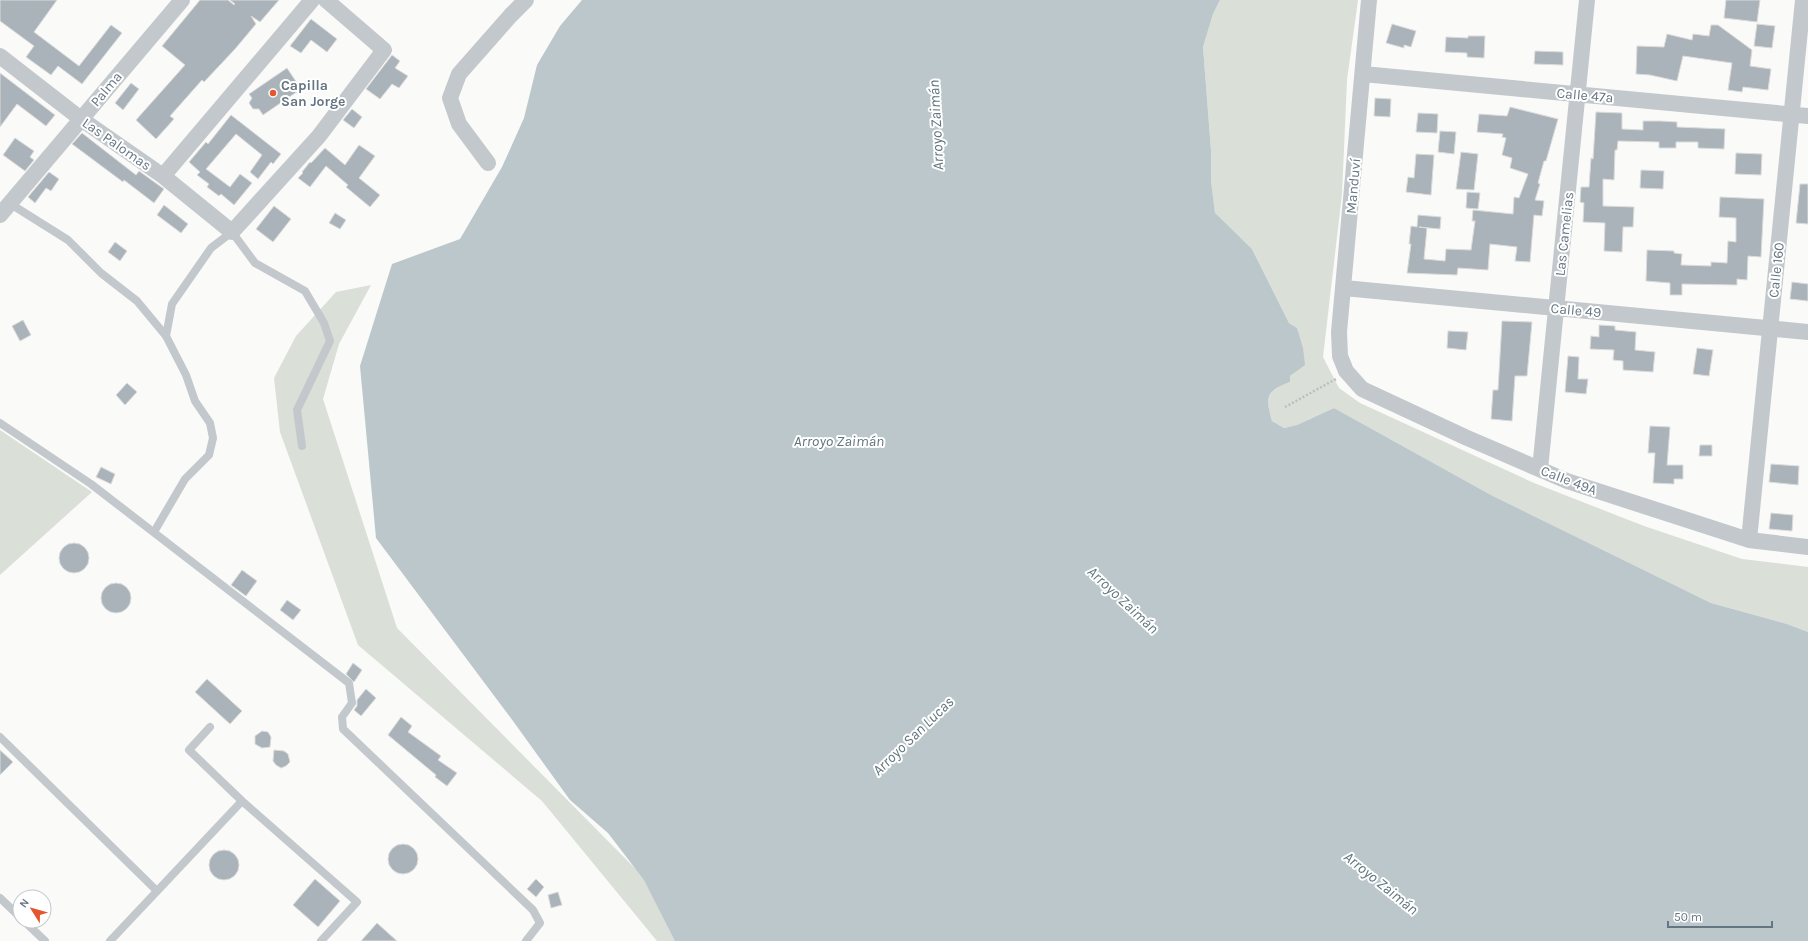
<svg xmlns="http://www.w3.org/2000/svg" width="1808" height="941" font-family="Karla,sans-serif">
<rect width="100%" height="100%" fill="#fafaf8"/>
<!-- green -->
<path fill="#dadfd7" d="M1220 0H1358L1347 80 1342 194 1323 357 1339 388 1360 403 1534 483 1644 526 1742 559 1808 567V632L1787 624 1711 603 1491 495 1334 408 1297 425 1284 428 1272 421C1265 398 1266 391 1290 382V376L1304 365 1297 328 1289 323 1252 249 1215 214 1211 181V150L1203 47 1213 14Z
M371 285 339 344 323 399 397 628 707 941H657L542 801 358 645 280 432 274 378 296 336 336 292Z
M0 430 92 492 0 575Z"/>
<!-- water -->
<path fill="#bbc7cb" d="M582 0H1220L1213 14 1203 47 1211 150V181L1215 213 1252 249 1289 323 1297 328 1303 348 1305 365 1290 376V382C1266 391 1265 397 1272 421L1284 428 1297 425 1334 408 1491 495 1711 603 1787 624 1808 632V941H675L644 880 608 833 570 800 513 721 376 538 360 366 392 264 460 239 502 167 524 118 537 65 560 26Z"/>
<!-- building -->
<path fill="#aab3b9" stroke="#dcdcda" d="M0 0H57L34 32 79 66 111 25 122 33 82 84 58 66 51 75 26 57 34 46 0 21Z
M200 0H228L234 5 235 4 230 0H279L260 22 251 16 256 24 235 49 204 82 202 80 170 116 174 119 156 139 136 120 185 65 162 46Z
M1726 0H1760L1757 22 1724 18Z
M311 19 337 39 327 52 311 40 301 53 290 46Z
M1392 24 1416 31 1411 47 1404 45V48L1386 43Z
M1757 24 1775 26 1772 48 1754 46Z
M1711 25H1718L1752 50 1750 66 1771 69 1768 90 1743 87 1742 92 1728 90 1732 63 1683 56 1677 81 1650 75 1636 74 1637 46 1664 47 1667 34 1692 40 1693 34 1709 36Z
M1468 36H1485L1484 58 1467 57V53L1445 52 1446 37 1468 38Z
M1535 51 1563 52V65L1534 64Z
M392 55 400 61 395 68 408 76 399 88 392 84 380 99 366 89Z
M287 68 301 89 263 115 259 109H253L249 103 252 98 249 94Z
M0 73 55 115 46 126 17 104 0 127Z
M131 83 139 89 123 110 115 103Z
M1375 98 1391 99 1390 117 1374 116Z
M1510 107 1558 119 1546 161H1544L1538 183 1540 184 1535 200 1544 201 1542 216 1534 215 1530 262 1515 261 1517 247 1490 244 1488 270 1458 268 1457 275 1407 273 1411 244H1409L1411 226 1417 227 1418 215 1441 217 1440 229 1419 227 1427 228 1424 259 1445 261 1446 249 1471 250 1475 221H1472L1473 210 1513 214 1514 197 1519 198 1528 174 1510 168 1512 158 1502 155 1506 138 1502 137 1503 134 1477 132 1479 114 1507 116Z
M352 109 362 117 354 128 343 120Z
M1596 112 1622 113V129L1643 130V121H1660L1677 122V127L1725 129 1724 149 1698 148V142H1676V148H1659V142L1618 141 1617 150H1615L1614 180 1603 179V206L1634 207 1633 227H1623L1622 252 1604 251 1605 223 1583 222 1584 203 1580 202 1581 187H1589L1591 158 1593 159Z
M1418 113 1438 114 1437 133 1416 132Z
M231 115 281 154 273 164 271 162 258 179 250 172 262 155 236 134 206 169 230 187 240 174 252 183 234 205 221 194 219 196 207 187 209 184 197 175 200 172 189 162 206 142 208 144Z
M1440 131 1456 132 1454 154 1438 152Z
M82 133 136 175 139 171 164 189 154 203 124 180 123 182 72 144Z
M15 138 34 151 30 157 34 160 25 171 3 155Z
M359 145 375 156 359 178 380 195 370 207 346 187 348 185 326 166 310 187 298 178 303 173 302 172 310 162 311 163 325 148 345 165Z
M1461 152 1478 154 1474 190 1456 189Z
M1736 153 1762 154 1761 175 1735 174Z
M1416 154 1434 155 1431 195 1406 192 1408 177 1414 178Z
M1641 170 1664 171 1663 189 1640 188Z
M49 172 59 179 51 191 46 188 35 203 28 197Z
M1800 184H1808V224L1796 223Z
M1467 192 1480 193 1478 209 1466 208Z
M1720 197 1764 199 1761 257 1748 256 1747 280 1737 279V285L1682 284V295H1670V283L1646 281 1647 250 1674 251V253L1682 254 1681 265 1711 266V262L1727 263 1728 241 1736 242V218L1719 217Z
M164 205 188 224 181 233 157 215Z
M274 206 291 219 273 242 256 229Z
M335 213 346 220 340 229 329 223Z
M115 242 127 251 120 261 108 252Z
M1792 282 1808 284V301L1790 299Z
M23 320 31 335 20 341 12 326Z
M1502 321 1532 322 1527 376H1515L1512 421 1491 419 1493 390H1498Z
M1599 325 1615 326V330L1636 332 1635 350 1655 352 1653 372 1623 370V361L1613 360 1614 350 1590 349 1591 336 1599 337Z
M1448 331 1468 332 1466 350 1447 348Z
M1697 348 1713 350 1709 376 1693 374Z
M1568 356 1579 357 1578 379H1588L1586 394 1565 392Z
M127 383 137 392 125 405 116 395Z
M1650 426 1670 427 1667 465H1683V479H1674V484L1653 483 1655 453H1648Z
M1700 445H1712V456H1699Z
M1771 464 1799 466 1798 485 1769 482Z
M101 467 115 474 111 484 96 477Z
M1771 513 1793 515 1792 531 1769 529Z
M59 558a15 15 0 1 1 30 0a15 15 0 1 1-30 0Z
M242 570 257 581 246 596 231 585Z
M101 598a15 15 0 1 1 30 0a15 15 0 1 1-30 0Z
M287 600 301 610 293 620 280 610Z
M353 663 362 670 354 682 346 674Z
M207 679 242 711 230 724 195 692Z
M366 689 376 698 361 716 354 710 357 706V700Z
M401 717 412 726 408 732 441 756 438 760 457 773 447 786 435 777 436 775 388 735Z
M262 731 268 732 271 737 270 747 262 748 255 744V736Z
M0 750 13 762 0 775Z
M274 750 284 751 288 754 290 762 286 766 281 768 276 765 273 761Z
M388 859a15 15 0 1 1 30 0a15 15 0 1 1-30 0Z
M209 865a15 15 0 1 1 30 0a15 15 0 1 1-30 0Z
M315 879 340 901 318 927 293 905Z
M536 879 544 887 536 897 527 889Z
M558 892 562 905 551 908 548 895Z
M377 923 397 941H361Z"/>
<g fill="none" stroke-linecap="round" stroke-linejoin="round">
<!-- path -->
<path stroke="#bbbfc2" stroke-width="2.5" stroke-dasharray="2 2" stroke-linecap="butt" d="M1285 407 1336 379"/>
<!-- service -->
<path stroke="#c3c8cc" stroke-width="8" d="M9 203 68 240 101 273 137 301 166 336 186 375 195 401 210 423 213 438 209 455 185 479 154 532
M166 336 172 304 211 248 232 232 255 263 305 291 324 323 330 341 297 410 302 446
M0 423 91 484 349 683 352 703 342 717 343 729 533 910 540 923 526 941
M210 727 189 750 242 801 357 902 321 941
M0 737 157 891
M0 898 20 917
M24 921 45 941
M110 941 242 801"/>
<!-- minor -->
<path stroke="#c3c8cc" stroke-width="16" d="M1369 0 1339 332 1340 356 1346 371 1362 389 1465 437 1567 481 1749 540 1808 547
M0 56 81 119 163 176 232 232 319 136 384 50 326 0
M1363 74 1808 116
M488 163 459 124 450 98 459 74 511 15 526 0
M163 176 312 0
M0 215 182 0
M1344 288 1808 332
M1540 469 1587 0
M1749 540 1803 0"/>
</g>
<!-- markers -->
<circle fill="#e4572e" stroke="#fff" stroke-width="1.5" cx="273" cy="93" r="4"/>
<g text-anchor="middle" stroke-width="4" stroke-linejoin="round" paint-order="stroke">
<!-- poi labels -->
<g font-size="14" font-weight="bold" fill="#657683" stroke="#fff" text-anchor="start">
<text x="281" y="90">Capilla<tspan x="281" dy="16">San Jorge</tspan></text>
</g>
<!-- street labels -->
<g font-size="14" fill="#657683" stroke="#fff">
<text transform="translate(106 89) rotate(-50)" y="5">Palma</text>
<text transform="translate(1585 95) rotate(5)" y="5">Calle 47a</text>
<text transform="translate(117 144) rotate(35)" y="5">Las Palomas</text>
<text transform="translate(1353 186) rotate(-85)" y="5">Manduví</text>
<text transform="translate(1564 234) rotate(-84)" y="5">Las Camelias</text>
<text transform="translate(1776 270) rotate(-84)" y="5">Calle 160</text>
<text transform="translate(1576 310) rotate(5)" y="5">Calle 49</text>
<text transform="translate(1569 480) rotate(21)" y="5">Calle 49A</text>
</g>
<!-- water labels -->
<g font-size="15" font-style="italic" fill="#60757c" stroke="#fff">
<text transform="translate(936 125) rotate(-93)" y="5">Arroyo Zaimán</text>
<text x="839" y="446">Arroyo Zaimán</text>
<text transform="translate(1123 600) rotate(43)" y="5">Arroyo Zaimán</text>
<text transform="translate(913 736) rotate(-44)" y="5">Arroyo San Lucas</text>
<text transform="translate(1381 883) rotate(39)" y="5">Arroyo Zaimán</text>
</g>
</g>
<!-- north arrow -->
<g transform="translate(32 909) rotate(307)"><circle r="19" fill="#ffffff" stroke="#c1c8cd"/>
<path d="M0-3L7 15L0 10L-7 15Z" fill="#e4572e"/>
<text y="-6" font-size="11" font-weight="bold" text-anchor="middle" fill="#657683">N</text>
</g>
<!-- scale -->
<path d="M1668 921v6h104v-6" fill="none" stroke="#657683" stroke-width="2"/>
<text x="1674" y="921" font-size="12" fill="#657683" stroke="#ffffff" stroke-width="3" paint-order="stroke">50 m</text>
</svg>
